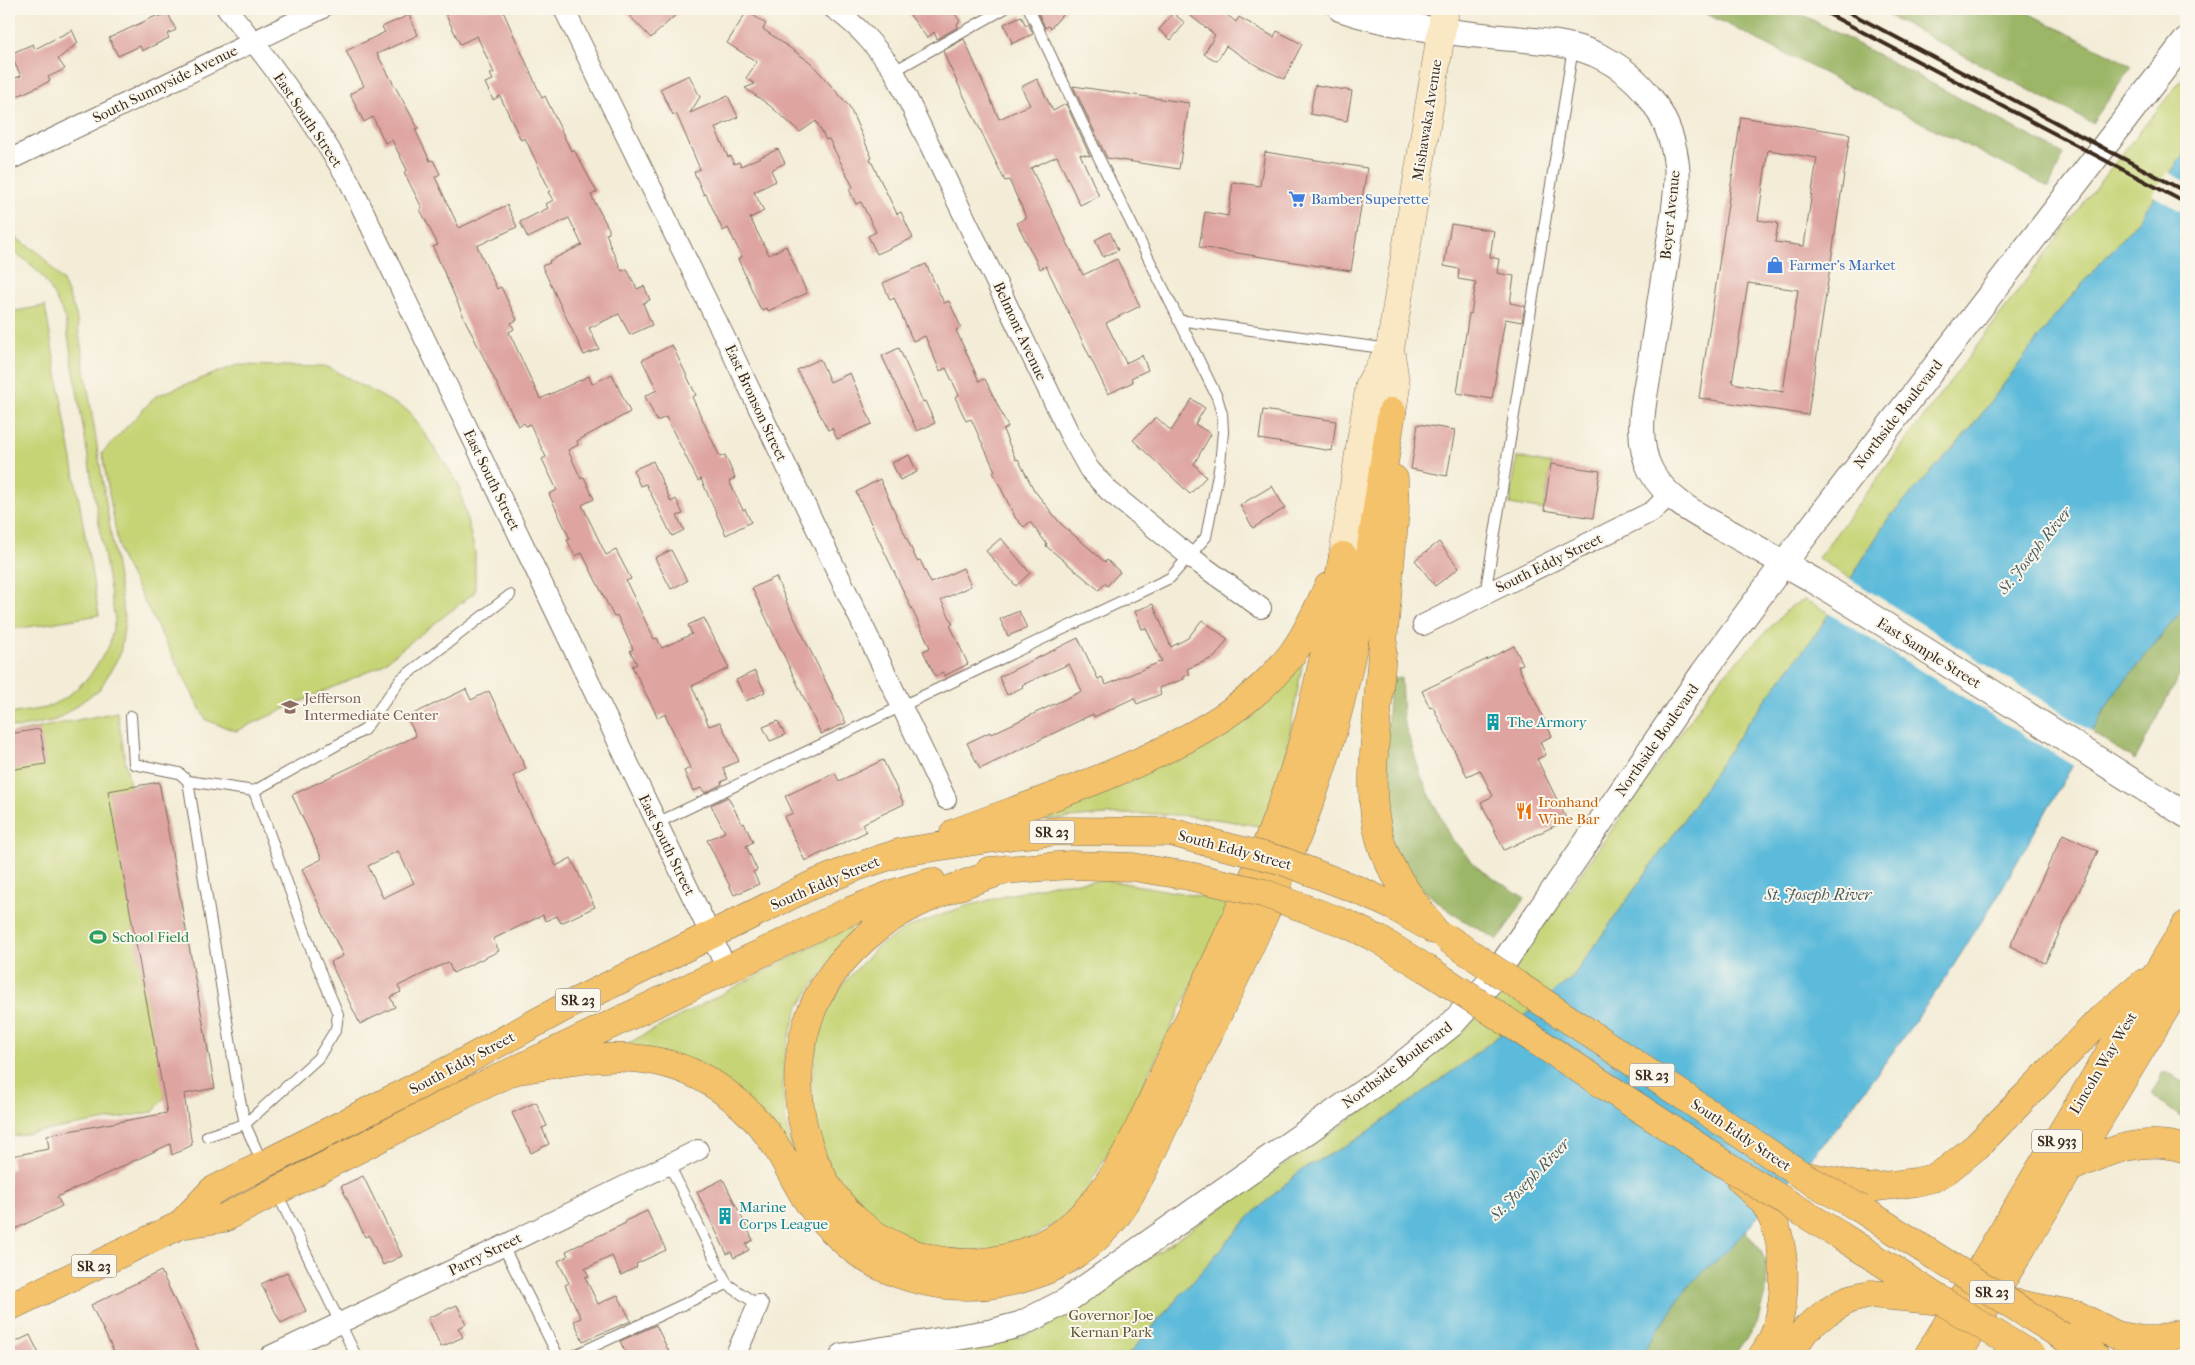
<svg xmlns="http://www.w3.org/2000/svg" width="2195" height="1365" font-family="'IM FELL French Canon',serif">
<rect width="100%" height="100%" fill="#fbf7ec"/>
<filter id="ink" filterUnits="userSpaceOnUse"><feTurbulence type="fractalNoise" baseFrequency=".02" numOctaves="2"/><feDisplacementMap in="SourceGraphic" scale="10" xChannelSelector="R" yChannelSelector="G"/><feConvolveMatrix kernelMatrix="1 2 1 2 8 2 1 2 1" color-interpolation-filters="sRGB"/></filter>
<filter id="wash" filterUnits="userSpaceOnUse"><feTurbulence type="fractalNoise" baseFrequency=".0096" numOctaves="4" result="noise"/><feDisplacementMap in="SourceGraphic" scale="20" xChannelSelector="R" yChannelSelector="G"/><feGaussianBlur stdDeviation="1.12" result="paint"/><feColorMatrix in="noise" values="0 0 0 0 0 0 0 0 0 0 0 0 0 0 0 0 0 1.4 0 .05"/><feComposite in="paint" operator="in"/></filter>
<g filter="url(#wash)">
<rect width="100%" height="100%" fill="#f3ecd7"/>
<!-- green -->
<path fill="#c6d476" stroke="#807f4a" d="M2186 74V150L2140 218 2058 312 1971 428 1887 520 1851 579 1818 558 2098 184Z
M9 234 38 252 63 281 76 314 125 622 120 654 100 689 56 720 17 728 9 726V714L46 708 67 697 89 677 109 646 115 620 65 318C50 287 41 266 9 250Z
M45 306 99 615 9 630V312Z
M237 365 328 367 410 412 458 483 475 552V592L380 666 236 731 206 720 120 555 102 453 156 396Z
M1517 457 1551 464 1544 510 1510 504Z
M1805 600 1830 613 1818 631 1747 724 1678 828 1571 979 1464 1063 1358 1139 1300 1171 1250 1216 1127 1356H928L1021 1337 1070 1313 1391 1091 1464 1030 1502 984 1717 682 1791 606Z
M1303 660 1284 765 1264 827C1221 819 1178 813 1134 814 1105 814 1075 818 1046 820L1042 813 1209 742 1239 723 1267 701Z
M117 712 130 787 159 782 215 1088 165 1097 153 1112 9 1137V734Z
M1106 880 1232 902 1122 1128 1081 1200 1060 1221 1028 1240 992 1251H949L908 1240 852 1203 832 1173 816 1133 811 1089 816 1046 825 1015 841 986 877 947 909 927 966 906 1053 884Z
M849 927 853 932C835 956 815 981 799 1007 796 1013 794 1021 792 1028 777 1073 782 1115 795 1159L768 1122 621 1047Z"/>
<!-- forest -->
<path fill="#9cb667" stroke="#6c7042" d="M1697 9H1792L2064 154 2049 187Z
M1876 9H2020L2132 66 2092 123Z
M2186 605V663L2135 760 2092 732 2112 697Z
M1401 677 1403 719 1422 779 1450 837 1478 868 1525 898 1498 940 1458 917 1435 900 1412 879 1395 855 1383 799 1390 679Z
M2163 1072 2186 1083V1121L2151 1095Z
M1745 1231 1760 1249 1765 1260 1767 1287 1757 1323 1734 1355 1640 1356 1688 1286Z"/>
<!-- water -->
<path fill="#5cbada" stroke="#4c727c" d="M2186 150V605L2112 697 1997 897 1943 982 1889 1057 1835 1130 1731 1247 1688 1286 1640 1356H1127L1250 1216 1300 1171 1358 1139 1464 1063 1571 979 1678 828 1747 724 1818 631 1887 520 1971 428 2058 312 2140 218Z"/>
<!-- pier -->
<path fill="#f3ecd7" d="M2168 172 2186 182V214L2152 195Z
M1849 578 2094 733 2075 767 1827 612Z"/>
<g id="blocks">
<!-- building -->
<path fill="#dea4a0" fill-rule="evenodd" d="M443 9H502L542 98 545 96 571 151 574 150 597 192 591 195 609 229V233L606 234 609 240 608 241 622 271 627 269 637 289 644 286 650 300 643 303 652 325 630 335 619 314 589 328 599 349 584 355 542 266 550 263 549 261 582 245 569 218 528 238 520 222 548 208 546 204 553 200 548 192 550 191 525 138 521 140 500 96 493 100 485 83 493 80 490 74 494 73 477 36 460 44Z
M623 9H682L651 38Z
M919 9H951L960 21 957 24 958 27 937 39 934 32 927 38 910 15Z
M1041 9H1067L1051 28 1049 26 1045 28 1038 12Z
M1182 9H1220L1236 22 1239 17 1274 37 1277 31 1302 44 1284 79 1259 67 1226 46 1217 61 1204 54 1215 35Z
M747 11 766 24 763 29 810 62 849 106 872 158 870 159 897 214 901 212 913 238 877 254 868 236 876 232 861 202 856 204 849 189 853 187 829 139 826 140 816 121 800 132 769 105 745 88 755 84 746 78 757 62 727 43Z
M168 13 176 30 167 34 169 38 142 51 140 46 118 56 109 38 158 15 159 17Z
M1173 13 1185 23 1171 40 1159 30Z
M409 15 418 35 377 54 418 128 415 129 430 161 433 160 440 174 435 177 459 228 507 205 517 227 477 246 497 289 501 287 517 320 511 323 514 329 509 332 540 399 589 376 592 384 612 374 630 412 577 441 578 445 568 450 581 479 584 477 594 499 582 505 606 555 616 550 631 579 626 581 654 639 657 638 662 648 692 634 688 625 704 618 729 668 692 686 709 726 720 722 739 761 723 768 728 779 721 782 722 784 705 793 701 788 693 791 684 771 690 768 665 714 658 718 632 666 637 664 630 651 633 649 617 615 614 617 582 553 575 556 567 540 570 539 549 494 557 490 542 459 546 457 530 424 526 426 524 423 518 426 466 322 433 247 438 245 420 209 422 208 404 172 407 170 392 140 385 143 373 117 364 122 350 94 364 86 346 51 385 32 382 27Z
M1021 16 1026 26 1028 23 1033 34 1011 44 1012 42 1004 24Z
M72 30 78 43 58 59 65 69 48 77 50 81 9 100V80L21 76 10 54 33 44 35 49Z
M964 39 999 119 1030 105 1021 87 1037 79 1053 111 1066 104 1090 156 1080 154 1099 196 1080 205 1057 156 1031 168 1083 275 1117 259 1140 306 1106 323 1126 363 1142 355 1148 370 1131 378 1133 382 1108 394 1046 266 1040 269 1017 223 1026 218 1022 208 1009 180 1005 181 948 63 943 51Z
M689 75 700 97 690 113 728 96 738 117 715 128 728 157 731 156 734 164 739 162 741 166 778 149 785 163 771 170 776 181 754 192 764 211 750 218 769 255 786 246 807 293 768 311 767 308 761 310 738 259 742 257 728 228 723 231 706 194 704 195 694 172 700 169 676 113 673 115 660 89Z
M1315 85 1352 91 1347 121 1310 114Z
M1073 86 1189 103 1179 169 1107 158Z
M1741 117 1850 134 1808 415 1699 398ZM1768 150 1817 158 1804 246 1775 242 1778 223 1758 220ZM1748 283 1798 290 1783 392 1732 383Z
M1265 152 1367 168 1351 271 1199 247 1205 212 1228 216 1233 182 1260 186Z
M1451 224 1494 231 1490 257 1499 259 1497 273 1514 276 1510 303 1525 306 1522 322 1505 319 1492 399 1457 393 1469 313 1471 314 1476 282 1458 279 1459 269 1444 266Z
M1110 232 1118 250 1103 257 1095 240Z
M926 264 944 303 949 301 961 327 956 330 979 381 985 379 1002 414 1008 427 1003 430 1016 460 1018 459 1034 490 1060 523 1105 562 1107 560 1120 572 1107 586 1105 583 1099 590 1046 546 1047 544 1030 522 1024 527 1016 519 993 472 995 471 971 419 966 421 955 397 959 395 946 368 940 371 925 336 913 341 894 298 890 300 883 283Z
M672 345 696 395 692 397 720 457 725 455 735 478 729 481 743 510 745 509 751 522 726 535 701 479 698 481 666 417 657 421 645 396 657 390 642 360Z
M899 348 923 402 925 401 935 423 917 431 882 356Z
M820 359 830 382 850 373 872 424 837 439 832 428 828 430 797 370Z
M1192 399 1205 408 1195 424 1211 434 1194 464 1206 477 1190 494 1133 440 1156 417 1171 431Z
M1263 410 1336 421 1332 451 1259 439Z
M1418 424 1455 430 1447 476 1411 469Z
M909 455 917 472 900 480 892 463Z
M653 461 671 502 676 499 683 514 677 516 684 530 672 536 646 484 640 486 633 470Z
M1551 464 1600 471 1593 518 1544 510Z
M880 479 917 561 920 560 931 583 963 568 971 586 941 600 953 624 950 625 968 664 944 676 943 672 935 676 923 651 930 648 929 645 856 492Z
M1272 486 1285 508 1253 528 1240 505Z
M1001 538 1030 573 1016 586 986 551Z
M1439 542 1459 568 1435 586 1415 560Z
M671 550 687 581 671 589 655 558Z
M776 577 787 603 846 723 821 734 752 588Z
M1153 604 1171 647 1188 638 1202 620 1228 639 1215 657 1187 669 1190 674 1183 677 1184 679 1159 688 1161 694 1137 704 1134 698 1094 717 1093 714 980 769 967 743 990 732 991 734 1082 691 1069 664 1022 685 1023 687 1007 695 999 677 1078 638 1098 679 1102 677 1106 685 1162 661 1146 628 1142 629 1135 611Z
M1019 611 1027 628 1008 636 1000 619Z
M1514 646 1523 664 1518 666 1552 736 1540 742 1546 755 1537 759 1567 820 1504 850 1481 802 1493 796 1480 770 1467 776 1433 707 1430 708 1422 691Z
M755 671 765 692 746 701 736 680Z
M466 689 471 700 489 691 526 769 513 776 556 866 571 858 595 907 561 923 557 916 545 921 543 915 493 939 499 951 453 973 448 962 398 986 401 992 390 997 395 1007 360 1024 330 962 343 956 302 869 322 859 292 795 416 736 407 717ZM398 851 414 883 383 898 368 866Z
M778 721 785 735 770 741 763 727Z
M40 729 46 764 9 770V734Z
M883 760 904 804 862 824 866 832 805 861 784 817 793 813 785 796 835 773 839 781Z
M159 782 215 1088 184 1094 192 1145 172 1155 170 1144 57 1197 62 1206 9 1232V1170L13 1169 11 1156 49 1149 47 1135 167 1113 108 791Z
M728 797 742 824 744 823 753 842 746 846 757 870 753 872 759 884 734 895 707 840 725 832 711 805Z
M2063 834 2098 851 2045 963 2010 946Z
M536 1102 547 1126 542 1128 549 1144 531 1153 512 1113Z
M363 1176 402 1256 383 1265 369 1235 365 1237 341 1186Z
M723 1179 753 1240 746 1244 749 1250 734 1258 731 1252 727 1254 697 1192Z
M647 1211 666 1250 636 1264 637 1267 621 1275 612 1256 585 1269 589 1276 585 1277 598 1304 618 1295 631 1321 583 1341 574 1321 581 1318 565 1285 569 1283 558 1261 568 1256 566 1251 626 1223 625 1221Z
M161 1271 201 1356H116L91 1305Z
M287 1272 306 1311 281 1323 261 1284Z
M457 1305 466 1324 458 1328 463 1337 441 1347 428 1318Z
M656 1325 671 1356H627L620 1341Z
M30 1335 40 1356H13L9 1345Z"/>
</g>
</g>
<g filter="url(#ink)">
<use href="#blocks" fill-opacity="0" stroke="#7b6e5f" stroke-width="1"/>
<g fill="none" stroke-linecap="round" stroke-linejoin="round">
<!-- service casing -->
<g stroke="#7b6e5f" stroke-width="12">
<path id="service" d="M894 71 1004 9
M1178 320 1389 349
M1485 595 1573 48
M131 716 134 764 179 773 188 781
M254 791 364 730 401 679 510 595
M657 823 1170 578 1206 537 1220 464 1223 432 1222 414 1217 397 1097 154 1029 9
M207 1136 245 1124 318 1058 336 1029 338 1014 314 957 254 791 188 781 239 1095 245 1124 263 1165
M669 1164 727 1284
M277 1193 356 1356
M503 1246 558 1356
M573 1356 727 1284 758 1305"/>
</g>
<!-- minor casing -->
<g stroke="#7b6e5f" stroke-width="22">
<path id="minor" d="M227 9C272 63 313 120 349 181L727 969
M564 9 727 342 946 799
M834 9C859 26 876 47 894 71L1070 435 1089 469 1109 491 1189 556 1261 608
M9 160 321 9
M1423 625 1653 511 1669 495
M270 1356 503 1246 698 1150
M735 1356 758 1305"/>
</g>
<!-- tertiary casing -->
<g stroke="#7b6e5f" stroke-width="27">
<path id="tertiary" d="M1341 9C1390 26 1443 31 1495 37 1528 40 1564 41 1595 54 1642 75 1673 118 1677 170 1678 198 1671 229 1667 257 1661 295 1655 333 1649 371 1643 403 1635 441 1651 471 1668 503 1706 519 1736 536 1762 551 1787 565 1813 580 1938 657 2062 737 2186 815
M843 1356 991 1332 1021 1324 1066 1301 1396 1069 1451 1025 1491 981 1703 673 1784 563 2186 40"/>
</g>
<!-- secondary casing -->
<g stroke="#7b6e5f" stroke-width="29">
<path id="secondary" d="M1392 412 1396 387 1390 349 1445 9
M1343 556 1370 384 1390 349"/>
</g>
<!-- primary casing -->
<g stroke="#7b6e5f" stroke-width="29">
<path id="primary" d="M1394 479 1395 511C1389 579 1382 647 1377 715 1374 756 1368 799 1380 839 1389 873 1414 901 1434 930
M954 833C1020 808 1088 786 1152 756 1206 730 1255 702 1292 654 1307 634 1317 610 1328 587
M1007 869C963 885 913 899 876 929 842 956 814 992 804 1035 788 1099 807 1176 857 1221 869 1232 885 1241 900 1248 950 1271 1004 1267 1052 1239 1113 1203 1144 1116 1173 1054 1218 958 1264 862 1297 761 1318 695 1331 624 1343 556
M989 871 1071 865 1133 867 1189 876
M1358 890 1393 906 1426 925
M1347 924 1378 939 1427 969
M518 1070C585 1059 647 1044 710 1082 739 1100 765 1126 782 1156 794 1177 804 1200 821 1218 838 1237 861 1258 884 1268 958 1302 1053 1288 1108 1226 1124 1209 1134 1187 1145 1167 1204 1039 1271 915 1317 782 1358 662 1372 536 1392 412
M2070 1168C2108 1151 2144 1135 2186 1149
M1806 1176 1869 1188 1916 1182 1933 1178 1947 1170 1977 1146 2101 1019 2144 983
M1740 1179C1748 1187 1758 1195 1765 1204 1790 1242 1791 1320 1762 1356
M1861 1209 1922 1248
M180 1225 212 1191 451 1069 563 1008 812 885 856 867 902 852 1015 835 1060 831 1171 832 1203 841
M1841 1236 1937 1298
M2008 1302 2077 1315 2116 1335 2142 1340H2158L2186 1332
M9 1307 180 1225 224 1218 463 1095 850 911 895 893 932 882
M2062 1336 2095 1356
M1788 1356 1806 1329 1827 1312 1849 1299 1871 1294 1942 1301
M1928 1356 2186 925
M1957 1356 2186 974"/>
</g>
<!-- service -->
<use href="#service" stroke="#fff" stroke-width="10"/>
<!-- minor -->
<use href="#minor" stroke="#fff" stroke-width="20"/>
<!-- tertiary -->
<use href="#tertiary" stroke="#fff" stroke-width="25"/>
<!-- secondary -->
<use href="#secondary" stroke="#fae7c3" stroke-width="28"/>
<!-- primary -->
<use href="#primary" stroke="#f3c26a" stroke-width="28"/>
<!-- rail -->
<path stroke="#3b2a1e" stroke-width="4" d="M1819 9 2186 203
M1843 9 2186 192"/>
<!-- primary-bridge casing -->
<g stroke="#7b6e5f" stroke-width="29" stroke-linecap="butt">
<path id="primary-bridge" d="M1203 841 1280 860 1358 890
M1189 876 1263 893 1347 924
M1447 938 1803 1176 1861 1209
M1427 969 1729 1167 1841 1236
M1922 1248 2062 1336
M1942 1301 2032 1356"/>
</g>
<!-- primary-bridge -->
<use href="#primary-bridge" stroke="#f3c26a" stroke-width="28"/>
</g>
</g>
<!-- icons -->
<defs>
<g id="supermarket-bare" transform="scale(1.35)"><path d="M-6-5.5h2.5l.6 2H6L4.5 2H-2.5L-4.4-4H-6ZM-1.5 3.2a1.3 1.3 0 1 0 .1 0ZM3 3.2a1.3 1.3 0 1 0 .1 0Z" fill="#3f7fe0" stroke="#fbf7ec" stroke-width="2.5" paint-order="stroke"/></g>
<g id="shop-bare" transform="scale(1.35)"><path d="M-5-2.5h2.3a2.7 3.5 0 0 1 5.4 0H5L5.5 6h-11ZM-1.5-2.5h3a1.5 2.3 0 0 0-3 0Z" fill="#3f7fe0" stroke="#fbf7ec" stroke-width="2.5" paint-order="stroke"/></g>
<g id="school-bare" transform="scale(1.35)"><path d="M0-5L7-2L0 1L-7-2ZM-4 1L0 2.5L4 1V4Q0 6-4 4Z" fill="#8d6e63" stroke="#fbf7ec" stroke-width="2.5" paint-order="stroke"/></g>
<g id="building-bare" transform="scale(1.35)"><path d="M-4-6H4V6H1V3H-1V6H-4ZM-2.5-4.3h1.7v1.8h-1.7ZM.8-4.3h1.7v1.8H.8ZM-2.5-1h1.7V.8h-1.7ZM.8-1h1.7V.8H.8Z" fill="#0f9aa8" stroke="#fbf7ec" stroke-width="2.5" paint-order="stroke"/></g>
<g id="restaurant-bare" transform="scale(1.35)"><path d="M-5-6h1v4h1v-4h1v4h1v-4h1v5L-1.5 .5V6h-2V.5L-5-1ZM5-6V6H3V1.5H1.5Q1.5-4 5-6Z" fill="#e8710a" stroke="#fbf7ec" stroke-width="2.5" paint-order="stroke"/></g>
<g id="stadium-bare" transform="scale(1.35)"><path d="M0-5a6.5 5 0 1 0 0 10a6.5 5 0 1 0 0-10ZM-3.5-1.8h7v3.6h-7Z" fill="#2e9e5b" stroke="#fbf7ec" stroke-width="2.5" paint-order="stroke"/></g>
</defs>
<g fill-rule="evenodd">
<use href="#supermarket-bare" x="1297" y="199"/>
<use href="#shop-bare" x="1775" y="265"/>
<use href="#school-bare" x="290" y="707"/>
<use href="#building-bare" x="1493" y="722"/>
<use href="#restaurant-bare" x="1524" y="811"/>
<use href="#stadium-bare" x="98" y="937"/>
<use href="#building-bare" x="725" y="1216"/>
</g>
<g text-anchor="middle" stroke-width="4" stroke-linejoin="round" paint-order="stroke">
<!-- shield labels -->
<g fill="#fbf7ec" stroke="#75685c" stroke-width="1">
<rect x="1029.5" y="820.5" width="45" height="23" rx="4"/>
<rect x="555.5" y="988.5" width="45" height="23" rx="4"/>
<rect x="1629.5" y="1063.5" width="45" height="23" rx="4"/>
<rect x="2032" y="1129.5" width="50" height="23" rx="4"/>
<rect x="71.5" y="1254.5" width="45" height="23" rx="4"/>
<rect x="1969.5" y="1280.5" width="45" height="23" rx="4"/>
</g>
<g font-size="14" font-weight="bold" fill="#3b2a1e">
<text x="1052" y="837">SR 23</text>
<text x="578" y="1005">SR 23</text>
<text x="1652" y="1080">SR 23</text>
<text x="2057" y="1146">SR 933</text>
<text x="94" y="1271">SR 23</text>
<text x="1992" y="1297">SR 23</text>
</g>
<!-- street labels -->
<g font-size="15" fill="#3b2a1e" stroke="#fbf7ec">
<text transform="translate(165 84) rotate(-26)" y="5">South Sunnyside Avenue</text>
<text transform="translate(308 120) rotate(56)" y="5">East South Street</text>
<text transform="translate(1427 120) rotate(-81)" y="5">Mishawaka Avenue</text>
<text transform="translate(1670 215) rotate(-84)" y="5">Beyer Avenue</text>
<text transform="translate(1020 331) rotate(65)" y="5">Belmont Avenue</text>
<text transform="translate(756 403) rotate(65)" y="5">East Bronson Street</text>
<text transform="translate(1898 414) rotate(-52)" y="5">Northside Boulevard</text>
<text transform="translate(492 480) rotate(64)" y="5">East South Street</text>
<text transform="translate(1549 563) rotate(-26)" y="5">South Eddy Street</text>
<text transform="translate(1929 653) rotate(32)" y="5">East Sample Street</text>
<text transform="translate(1657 740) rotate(-55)" y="5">Northside Boulevard</text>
<text transform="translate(667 845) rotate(64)" y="5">East South Street</text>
<text transform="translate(1235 850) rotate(15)" y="5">South Eddy Street</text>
<text transform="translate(825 883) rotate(-23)" y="5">South Eddy Street</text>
<text transform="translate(462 1063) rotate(-28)" y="5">South Eddy Street</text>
<text transform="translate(2103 1063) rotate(-59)" y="5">Lincoln Way West</text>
<text transform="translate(1397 1065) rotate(-37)" y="5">Northside Boulevard</text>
<text transform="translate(1741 1135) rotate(34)" y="5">South Eddy Street</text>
<text transform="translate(485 1254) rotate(-26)" y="5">Parry Street</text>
</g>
<!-- shop labels -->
<g font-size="15" fill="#366cbe" stroke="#fbf7ec" text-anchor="start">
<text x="1311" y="204">Bamber Superette</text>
<text x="1789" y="270">Farmer's Market</text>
</g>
<!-- education labels -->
<g font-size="15" fill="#785e54" stroke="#fbf7ec" text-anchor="start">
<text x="304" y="703">Jefferson<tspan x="304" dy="17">Intermediate Center</tspan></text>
</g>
<!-- culture labels -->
<g font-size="15" fill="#0d838f" stroke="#fbf7ec" text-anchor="start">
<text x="1507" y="727">The Armory</text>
<text x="739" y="1212">Marine<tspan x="739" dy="17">Corps League</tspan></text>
</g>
<!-- food labels -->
<g font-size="15" fill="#c56008" stroke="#fbf7ec" text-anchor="start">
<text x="1538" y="807">Ironhand<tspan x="1538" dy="17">Wine Bar</tspan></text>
</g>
<!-- leisure labels -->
<g font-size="15" fill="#27864d" stroke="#fbf7ec" text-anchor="start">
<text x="112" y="942">School Field</text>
</g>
<!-- park labels -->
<g font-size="15" fill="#5e5434" stroke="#fbf7ec">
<text x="1111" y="1320">Governor Joe<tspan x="1111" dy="17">Kernan Park</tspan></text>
</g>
<!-- water labels -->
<g font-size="16" font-style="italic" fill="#475c60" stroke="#fbf7ec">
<text transform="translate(2034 550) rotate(-51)" y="6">St. Joseph River</text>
<text x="1818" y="900">St. Joseph River</text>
<text transform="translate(1529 1179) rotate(-46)" y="6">St. Joseph River</text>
</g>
</g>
<!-- margin -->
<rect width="2195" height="1365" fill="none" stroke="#fbf7ec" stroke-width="30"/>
</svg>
